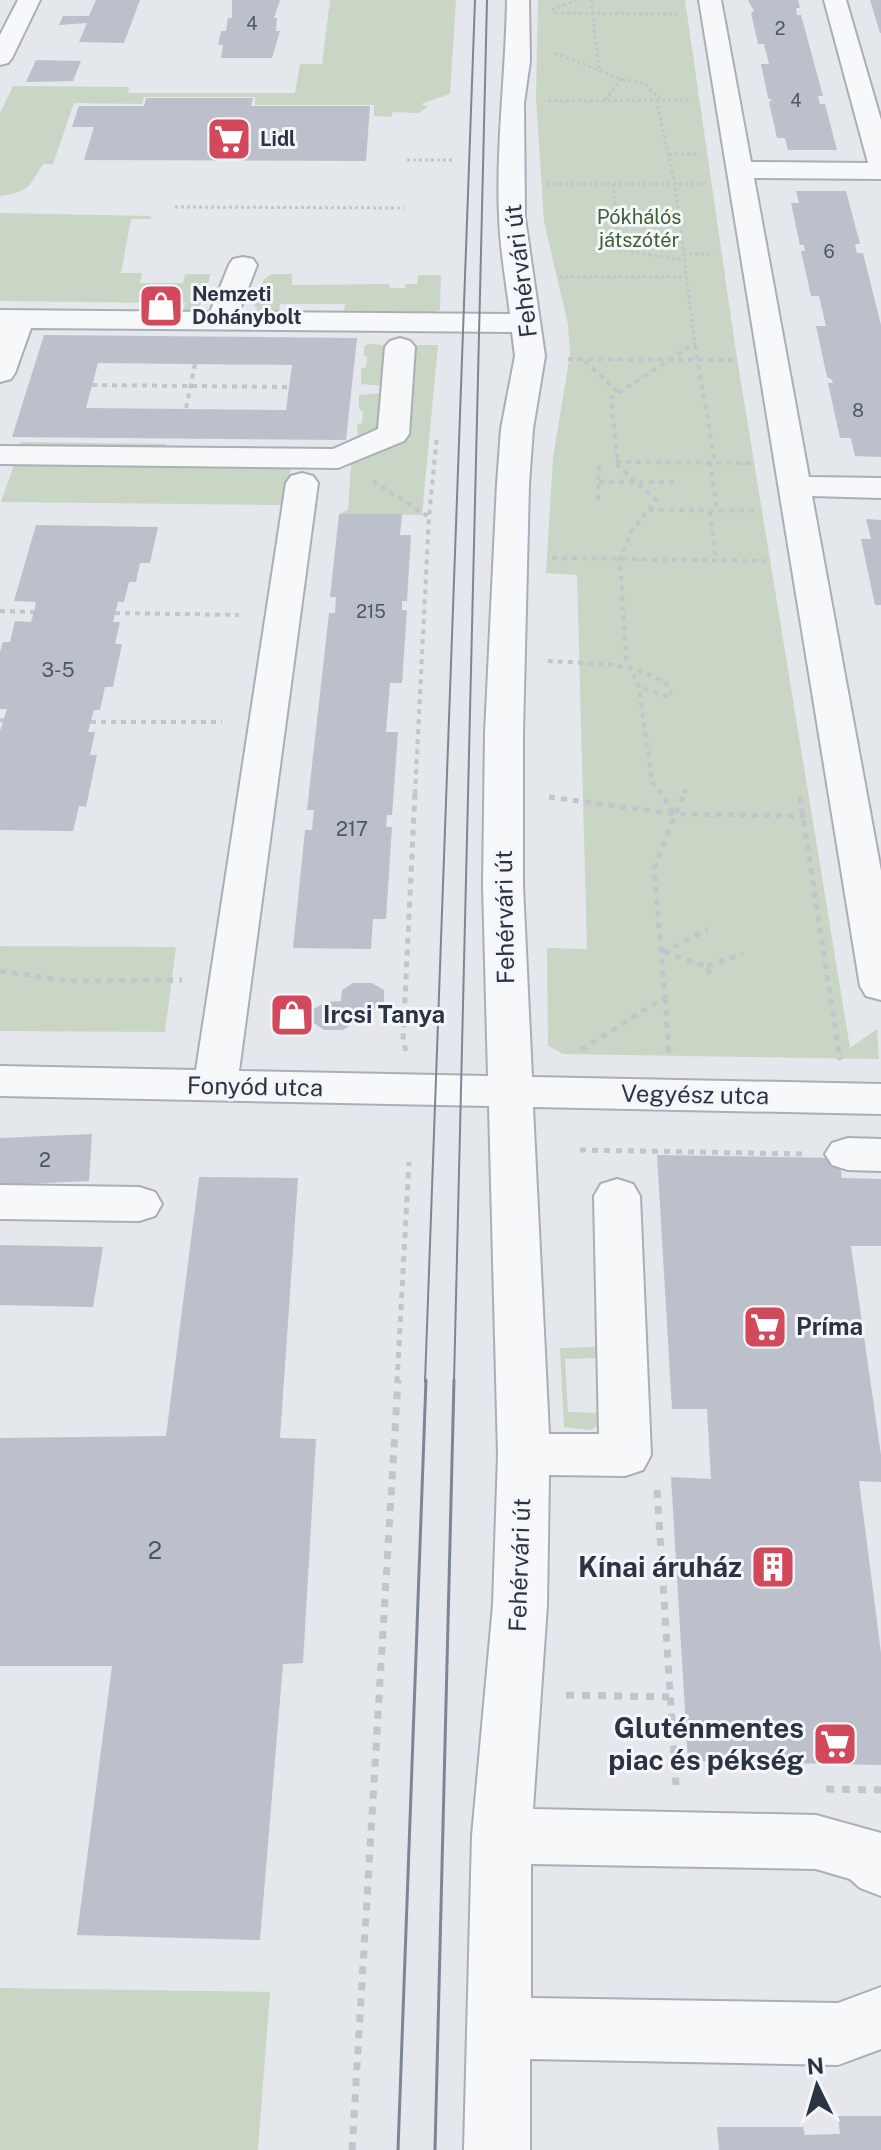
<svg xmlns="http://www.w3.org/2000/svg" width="881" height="2150" font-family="'Public Sans',sans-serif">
<rect width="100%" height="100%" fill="#e4e7ec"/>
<!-- green -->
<path fill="#c9d6c5" d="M330 0H456L450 94 421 104 428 107 418 113 393 112 391 117 374 116V105H255V97H144L142 104 74 103 53 164H43C29 187 29 192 0 196V113L13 86 129 87 128 93H295L300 64H322Z
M538 0H685L736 352 850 1048 877 1029 879 1059 563 1054 548 1046 547 948 587 949 577 575 546 573 553 458 570 354 568 324 544 222 536 97Z
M0 213 150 216 153 219H131L121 273H142L140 283H183L185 274H211L197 314 183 313 185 303 171 300 170 303 0 301Z
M272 274H292V285L389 284 390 288H405V284H417L418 275H441L440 310 435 312V316L344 314 345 304H280L279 313H262L254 306 264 279Z
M368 344 388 345 385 386 361 384V369L366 367 367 357 364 356V346Z
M413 345H438L422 515 339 514 348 510 351 463 407 436Z
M384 393 381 431 368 438 358 437 357 425 362 423 363 411 359 409V395Z
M21 442 166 444 165 451 20 446Z
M15 462 291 466 285 505 1 502Z
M0 946 176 947 165 1032 0 1031Z
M595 1347 600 1354 596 1358 565 1359 568 1412 603 1413V1422L591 1430 564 1427 560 1348Z
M0 1988 270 1992 258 2150H0Z"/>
<!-- building -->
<path fill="#bbc0ca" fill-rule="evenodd" d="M96 0H140L124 43 79 42 87 23 59 25 63 16H89Z
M232 0H280L274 18H277L276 31H280L272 58H221L223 45H218L221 31H226L228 18H232Z
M748 0H798L800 8H796L797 15H801L823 96H818L820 104H825L837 150H788L785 138H777L769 102 772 100 768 98 761 64H769L764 44H758L751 13 754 11Z
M870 0H881V33H880Z
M36 60 81 61 73 81 26 82Z
M146 98H253L251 106H370L366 161 84 160 94 127H72L79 106H144Z
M796 191H846L860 244H855L857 253H863L881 325V457L855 456 851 438H840L828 383H833L832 380 827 377 816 326H826L819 296H811L801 251H805L804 245H800L791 203H799Z
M148 303H176L175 308H160L159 313H145Z
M44 335 357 338 346 440 12 437ZM98 363 292 365 286 410 86 408Z
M339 514H402L400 535H411L407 601H402V610H407L402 683H390L386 732H398L392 815H387L386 827H392L386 919H373L371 949 293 948 305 830H312L314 810H307L329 613H335L336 597H330Z
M866 519 881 520V605H875L861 539H871Z
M36 525 158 527 150 563H140L136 582H129L124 602H118L113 622H120L115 644H122L113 687H105L100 710H94L88 732H95L90 755H97L86 807 79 806 73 831 0 830V731L7 709H0V652L3 642H10L15 621 31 622 34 612 36 602 14 601Z
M353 983H372L384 990V1003L372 1011H356V1022L343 1030H324L314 1023 301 1030H282L271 1022 272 1008 283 1001H302L314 1009 325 1002 341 1001 342 990Z
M92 1134 89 1181 0 1185V1138Z
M657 1155 839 1158 842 1178 881 1179V1246H851L881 1455V1482L859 1481 881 1653V1765L688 1761 671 1477 711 1479 707 1409H672Z
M199 1177 298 1178 280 1438 316 1439 303 1663 283 1664 260 1940 77 1935 112 1666H0V1438L166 1436Z
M0 1245 103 1247 93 1307 0 1305Z
M838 2116H881V2150H719L717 2127H803L805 2135 840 2134Z"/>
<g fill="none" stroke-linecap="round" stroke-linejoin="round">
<!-- minor casing -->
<g stroke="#a9aeb7" stroke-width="4">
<path id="minor" d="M18 0H40L12 58 8 63 0 65V35Z
M507 0H529L530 61 524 103 525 218 545 356 533 429 529 484 523 733V886L532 1077 881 1084V1114L533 1107 549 1434H599L594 1196 601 1184 617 1179 633 1184 640 1196 651 1455 643 1470 625 1476 549 1475 547 1605 533 1809 816 1815 881 1833V1896L860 1888 850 1879 816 1869 531 1864V1998L838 2003 881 1987V2049L838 2065 530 2059V2150H464L472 1836 493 1605 498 1454 489 1106 0 1096V1066L196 1070 286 483 291 476 302 473 313 476 318 483 239 1071 488 1076 483 886 485 733 497 484 501 429 515 356 512 332 31 328 15 373 11 379 0 382V310L210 312 229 265 233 259 243 257 253 259 257 265 239 312 510 314C506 282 500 249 499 216 496 143 506 72 507 0Z
M699 0H721L751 162 868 163 824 0H846L881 120V179L754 178 809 477 881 478V498L812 496 881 871V1000L866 996 860 986Z
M400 338 410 341 415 347 409 434 404 441 338 468 0 464V446L333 449 378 429 385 347 390 341Z
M848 1138 881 1139V1171L848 1170 832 1165 825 1154 832 1143Z
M0 1185 139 1187 155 1192 162 1204 155 1216 139 1221 0 1219Z"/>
</g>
<!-- path-far3 -->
<path stroke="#c2c5cb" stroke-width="3" stroke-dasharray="3 3" stroke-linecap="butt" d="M591 0 599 69
M552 10 577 0
M555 13 677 14
M555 53 621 79 645 84 661 100
M605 100 621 79
M656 100 675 184 695 345
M548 101 690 100
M669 154H700
M407 160H452
M547 184H705
M613 184 619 250 684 260
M175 207 404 208
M683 254H714
M559 277H686"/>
<!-- path-far2 -->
<path stroke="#c2c5cb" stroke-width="4" stroke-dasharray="5 5" stroke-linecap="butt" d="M695 345 715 462
M568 359 734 360
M585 361 619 393
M92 385 289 387
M186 408 195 364
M616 462 751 463
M710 462 717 511
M373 481 429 517
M599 482H678
M598 500 599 461
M649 510 759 511
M710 511 716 560
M552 558 766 561
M0 611 34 612
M115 613 239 615
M548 661C588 664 638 660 671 688L670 697 639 687
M0 720 4 721
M91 722H222
M415 794 429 517 437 435
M661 794 652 782 639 687 626 658 620 559 631 532 656 500 618 466 611 398 695 343
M684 794 688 785"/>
<!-- path-far1 -->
<path stroke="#c2c5cb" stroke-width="5" stroke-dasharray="6 6" stroke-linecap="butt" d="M549 797 675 814 806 816
M800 797 840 1060
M676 813 685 792
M664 952 708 967 710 977
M663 953 708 929
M707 966 743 954
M0 971 67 981 182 980
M665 998 669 1055
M581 1050 665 997 654 869 675 814 660 792
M406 1051 403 1040 415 792
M580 1150 807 1154
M397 1382 409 1162"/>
<!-- path -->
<path stroke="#c2c5cb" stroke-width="7" stroke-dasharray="8 8" stroke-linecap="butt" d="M657 1490 676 1785
M566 1695 669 1697
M826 1789 881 1790
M352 2150 398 1380"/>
<!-- minor -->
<use href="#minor" fill="#f7f8fa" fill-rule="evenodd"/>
<!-- tram-far1 -->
<path stroke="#7d8696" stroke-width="2" d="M425 1382 475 0
M454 1382 487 0"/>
<!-- tram -->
<path stroke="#7d8696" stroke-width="3" d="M398 2150 426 1380
M435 2150 454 1380"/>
</g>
<!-- icons -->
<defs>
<g id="supermarket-square" transform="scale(2.3)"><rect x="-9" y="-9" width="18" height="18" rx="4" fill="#d1495b" stroke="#f4f6f9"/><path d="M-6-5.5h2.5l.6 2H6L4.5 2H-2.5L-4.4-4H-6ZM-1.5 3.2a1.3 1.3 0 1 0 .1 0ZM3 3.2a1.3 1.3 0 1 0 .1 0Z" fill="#fff"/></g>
<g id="shop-square" transform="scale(2.3)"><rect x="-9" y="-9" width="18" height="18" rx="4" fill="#d1495b" stroke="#f4f6f9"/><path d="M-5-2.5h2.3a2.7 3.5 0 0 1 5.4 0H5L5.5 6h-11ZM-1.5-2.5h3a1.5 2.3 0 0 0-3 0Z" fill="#fff"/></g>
<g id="building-square" transform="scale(2.3)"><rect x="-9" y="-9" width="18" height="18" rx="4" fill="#d1495b" stroke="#f4f6f9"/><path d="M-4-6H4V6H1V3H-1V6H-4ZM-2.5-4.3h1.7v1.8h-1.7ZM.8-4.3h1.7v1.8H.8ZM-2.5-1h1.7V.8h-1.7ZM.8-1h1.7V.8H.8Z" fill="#fff"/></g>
</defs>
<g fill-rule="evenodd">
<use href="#supermarket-square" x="229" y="139"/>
<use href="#shop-square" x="161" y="306"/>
<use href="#shop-square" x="292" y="1015"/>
<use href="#supermarket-square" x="765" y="1327"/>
<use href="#building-square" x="773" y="1567"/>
<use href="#supermarket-square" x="835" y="1744"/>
</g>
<g text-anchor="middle" stroke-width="6" stroke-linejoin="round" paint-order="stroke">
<!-- far-number labels -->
<g font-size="18" fill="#4f5766">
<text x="252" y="30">4</text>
<text x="780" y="35">2</text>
<text x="796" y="107">4</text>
<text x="829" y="258">6</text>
<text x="858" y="417">8</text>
<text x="371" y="618">215</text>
</g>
<!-- far-poi labels -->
<g font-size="20" font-weight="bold" fill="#2b3445" stroke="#f4f6f9" text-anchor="start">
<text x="260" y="146">Lidl</text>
<text x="192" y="301">Nemzeti<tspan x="192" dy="23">Dohánybolt</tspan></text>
</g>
<!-- far-park labels -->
<g font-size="20" fill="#3f6138" stroke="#f4f6f9">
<text x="639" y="224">Pókhálós<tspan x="639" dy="23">játszótér</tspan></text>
</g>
<!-- number labels -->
<g font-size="20" fill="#4f5766">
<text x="58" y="677">3-5</text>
<text x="352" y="836">217</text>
<text x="45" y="1167">2</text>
</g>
<!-- street labels -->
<g font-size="24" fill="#2b3445" stroke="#f4f6f9">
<text transform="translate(521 271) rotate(-97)" y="8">Fehérvári út</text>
<text transform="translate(505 917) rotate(-91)" y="8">Fehérvári út</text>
<text transform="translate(255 1087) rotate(1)" y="8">Fonyód utca</text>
<text transform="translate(695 1095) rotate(1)" y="8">Vegyész utca</text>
<text transform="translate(520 1565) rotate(-88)" y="8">Fehérvári út</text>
</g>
<!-- poi labels -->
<g font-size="24" font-weight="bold" fill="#2b3445" stroke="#f4f6f9" text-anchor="start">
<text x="323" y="1023">Ircsi Tanya</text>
<text x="796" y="1335">Príma</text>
</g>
<!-- near-number labels -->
<g font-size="24" fill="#4f5766">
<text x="155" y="1559">2</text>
</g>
<!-- near-poi labels -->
<g font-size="28" font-weight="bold" fill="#2b3445" stroke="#f4f6f9" text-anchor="end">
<text x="742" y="1577">Kínai áruház</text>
<text x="804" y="1738">Gluténmentes<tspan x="804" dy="32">piac és pékség</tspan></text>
</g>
</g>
<!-- north arrow -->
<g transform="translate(817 2086) rotate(355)" stroke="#f4f6f9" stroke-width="6" paint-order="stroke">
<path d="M0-6L14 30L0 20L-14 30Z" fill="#2b3445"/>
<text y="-12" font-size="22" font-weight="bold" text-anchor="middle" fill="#2b3445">N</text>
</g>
</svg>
